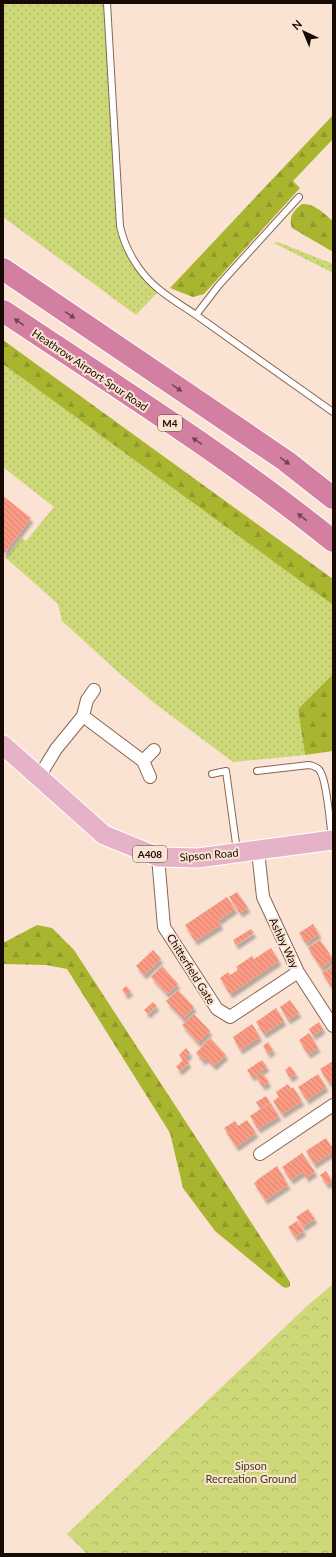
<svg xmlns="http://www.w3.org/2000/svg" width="336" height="1557" font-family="Lato,sans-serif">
<defs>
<pattern id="grass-dots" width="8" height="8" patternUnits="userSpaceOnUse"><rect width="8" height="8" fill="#cdd878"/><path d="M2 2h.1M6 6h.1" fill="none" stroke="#afb866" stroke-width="1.8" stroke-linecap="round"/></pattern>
<pattern id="forest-firs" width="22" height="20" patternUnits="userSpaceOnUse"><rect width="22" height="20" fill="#a9b52f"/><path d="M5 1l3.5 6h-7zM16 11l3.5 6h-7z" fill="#919a28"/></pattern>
<pattern id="park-crowns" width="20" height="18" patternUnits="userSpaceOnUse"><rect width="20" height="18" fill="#cdd878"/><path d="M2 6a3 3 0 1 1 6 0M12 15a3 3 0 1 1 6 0" fill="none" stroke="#afb866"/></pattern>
<pattern id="building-back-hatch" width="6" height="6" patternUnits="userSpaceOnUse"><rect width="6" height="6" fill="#fa9a82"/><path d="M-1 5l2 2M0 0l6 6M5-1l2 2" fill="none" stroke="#d6836f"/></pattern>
<filter id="shadow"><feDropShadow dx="2.5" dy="4.5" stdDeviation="1" flood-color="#0004"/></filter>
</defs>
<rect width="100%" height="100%" fill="#fbe3d4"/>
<!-- grass -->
<path fill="url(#grass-dots)" d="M3 3H105L115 162 124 249 135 266 158 292 136 315 3 217Z
M278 242 333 264V273L274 243Z
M3 364 333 605V674L298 709 305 755 233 762 153 702 118 672 62 621 58 604 6 558 22 538 26 541 54 507 3 467Z"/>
<!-- forest -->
<path fill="url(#forest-firs)" d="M333 115V139L293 181 300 188 204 294 193 297 170 288Z
M302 204C315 203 324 214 333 221V252L292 228C288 217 294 210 302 204Z
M3 340 333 579V605L3 364Z
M333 674V751L305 755 298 709Z
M37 925 52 928 74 950 290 1282V1286L286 1288 283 1287 215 1231 183 1188 170 1133 67 969 46 965 3 964V943Z"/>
<!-- park -->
<path fill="url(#park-crowns)" d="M333 1284V1554H87L67 1534 307 1306Z"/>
<!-- building -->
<path fill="url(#building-back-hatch)" filter="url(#shadow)" d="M3 496 31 518 3 555Z
M237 892 248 908 240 913 229 897Z
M227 897 235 909 218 921 221 925 195 941 185 925Z
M313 924 319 934 306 943 299 933Z
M251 929 254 933 236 945 233 940Z
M320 940 333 959 321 968 308 948Z
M271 948 279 961 230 994 220 978 228 972 230 975 238 970 236 967 252 956 254 959Z
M153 950 161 959 144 975 136 966Z
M162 966 178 984 167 994 151 977Z
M333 966V989L322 973Z
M126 986 131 991 126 995 122 990Z
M178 990 194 1007 183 1019 166 1001Z
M290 1000 299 1013 288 1020 280 1007Z
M153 1002 157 1006 148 1014 144 1010Z
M276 1008 284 1021 264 1034 256 1022Z
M194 1014 210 1031 198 1043 182 1025Z
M319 1022 323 1029 313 1036 309 1029Z
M252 1024 260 1037 240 1050 233 1037Z
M309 1033 318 1048 308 1054 299 1040Z
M210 1038 226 1055 214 1066 206 1058 203 1061 196 1053Z
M268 1042 273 1050 268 1054 263 1046Z
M186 1048 190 1053 185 1058 189 1063 180 1071 176 1067 183 1060 179 1055Z
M262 1060 267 1067 252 1077 247 1070Z
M333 1061V1080L329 1083 320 1069Z
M290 1066 296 1074 290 1078 285 1070Z
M262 1073 269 1082 263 1086 256 1077Z
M318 1074 326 1087 307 1100 298 1087Z
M288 1084 291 1089 293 1087 302 1101 282 1114 273 1101 279 1097 276 1092Z
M266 1096 270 1102 260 1108 256 1102Z
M270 1103 279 1116 258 1129 250 1116Z
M247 1120 256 1133 236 1147 224 1128 235 1121 238 1126Z
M326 1138 333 1149V1152L314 1164 306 1151Z
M302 1153 315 1172 306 1178 303 1172 291 1180 282 1167Z
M277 1166 288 1185 265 1200 254 1183 257 1181V1180Z
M326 1171 332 1181 327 1185 320 1175Z
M308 1209 315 1219 303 1227 296 1217Z
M297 1221 304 1231 295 1237 288 1227Z"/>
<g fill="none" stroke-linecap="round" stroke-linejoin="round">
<!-- service casing -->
<g stroke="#886650" stroke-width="8">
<path id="service" d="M107 3 120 226C125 249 138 271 155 286 167 297 183 306 196 315L219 285 299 197
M196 315 333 412
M257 771 309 765C313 766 318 767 320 771 327 781 330 824 332 839
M212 774 226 771 237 851"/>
</g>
<!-- minor casing -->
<g stroke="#886650" stroke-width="14">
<path id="minor" d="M83 716 143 761 150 777
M143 761 154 750
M39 777 56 749 83 716 87 700 94 690
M258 851 263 897 298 972 333 1026
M158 857 164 927 217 1009 230 1017 298 972
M260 1154 333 1105"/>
</g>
<!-- primary casing -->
<g stroke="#fff" stroke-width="21">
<path id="primary" d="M3 745 104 835 158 857 198 858 333 840"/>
</g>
<!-- motorway casing -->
<g stroke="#fff" stroke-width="24">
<path id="motorway" d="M3 269 286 461 333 498
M3 311C114 385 229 457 333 541"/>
</g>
<!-- service -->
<use href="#service" stroke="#fff" stroke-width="6"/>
<!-- minor -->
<use href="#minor" stroke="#fff" stroke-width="12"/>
<!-- primary -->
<use href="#primary" stroke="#e5b2c7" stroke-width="19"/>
<!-- motorway -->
<use href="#motorway" stroke="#d37fa1" stroke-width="22"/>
</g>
<!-- one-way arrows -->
<defs><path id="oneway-solid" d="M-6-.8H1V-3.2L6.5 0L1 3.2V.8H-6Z"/></defs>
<g fill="#754452">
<use href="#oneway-solid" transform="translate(70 315) rotate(34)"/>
<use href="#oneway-solid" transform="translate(19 322) rotate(-146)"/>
<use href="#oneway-solid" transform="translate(177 388) rotate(34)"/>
<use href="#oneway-solid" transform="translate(197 441) rotate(-146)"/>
<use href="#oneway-solid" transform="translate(285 461) rotate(36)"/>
<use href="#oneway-solid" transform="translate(302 517) rotate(-143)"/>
</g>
<g text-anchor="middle" stroke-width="4" stroke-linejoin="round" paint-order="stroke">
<!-- shield labels -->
<g fill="#fbe3d4" stroke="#5b4b42" stroke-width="1">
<rect x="158" y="415" width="24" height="16" rx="3"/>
<rect x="133" y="846" width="34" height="16" rx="3"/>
</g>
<g font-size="10" font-weight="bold" fill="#170a03">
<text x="170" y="427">M4</text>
<text x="150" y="858">A408</text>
</g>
<!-- street labels -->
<g font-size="11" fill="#170a03" stroke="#fbe3d4">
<text transform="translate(90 370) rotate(34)" y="4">Heathrow Airport Spur Road</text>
<text transform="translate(209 855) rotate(-5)" y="4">Sipson Road</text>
<text transform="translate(284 943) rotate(65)" y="4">Ashby Way</text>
<text transform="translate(191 969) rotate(58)" y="4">Chitterfield Gate</text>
</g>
<!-- park labels -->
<g font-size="11" fill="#3b400b" stroke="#fbe3d4">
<text x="251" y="1470">Sipson<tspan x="251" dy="13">Recreation Ground</tspan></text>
</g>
</g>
<!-- border -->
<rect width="336" height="1557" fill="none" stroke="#170a03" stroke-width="8"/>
<!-- north arrow -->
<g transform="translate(304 32) rotate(316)" stroke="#fbe3d4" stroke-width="3" paint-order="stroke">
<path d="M0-3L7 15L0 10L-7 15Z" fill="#170a03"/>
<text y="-6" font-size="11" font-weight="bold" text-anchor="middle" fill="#170a03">N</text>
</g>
</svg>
